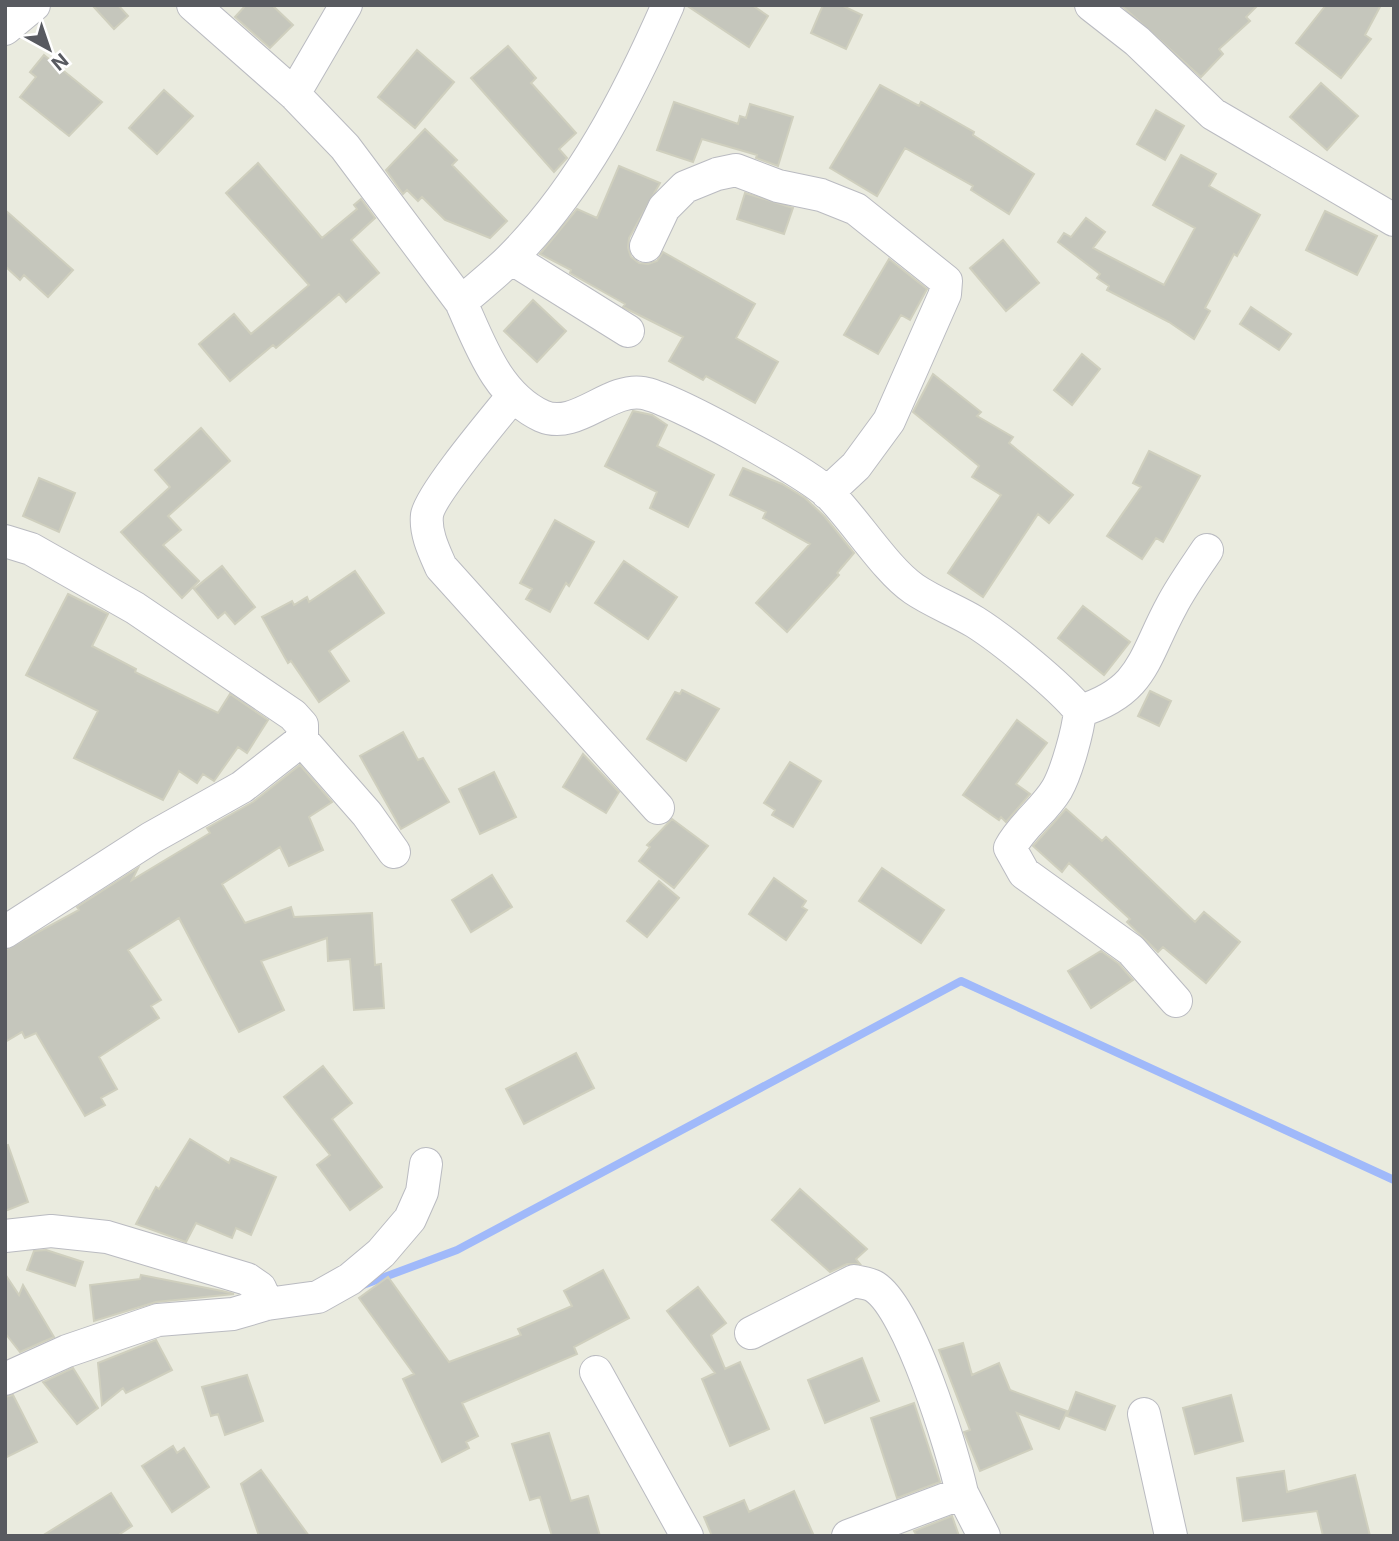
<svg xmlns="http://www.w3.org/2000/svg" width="1399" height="1541" font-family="Inter,sans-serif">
<rect width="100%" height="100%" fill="#eaebdf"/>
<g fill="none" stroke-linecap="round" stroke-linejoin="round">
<!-- stream -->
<path stroke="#a0b9fa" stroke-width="8" d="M363 1285 457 1250 961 981 1394 1180"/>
</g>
<!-- building -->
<path fill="#c5c6bc" stroke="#cfcfbe" stroke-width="2" d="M92 5H118L128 16 114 29Z
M246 5H272L293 25 270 48 235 17Z
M686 5H752L768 16 749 47Z
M823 5H841L862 15 846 49 811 33Z
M1121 5H1258L1246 17 1250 21 1219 49 1223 54 1201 77Z
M1326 5H1381L1365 35 1371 39 1341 78 1296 43Z
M508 46 536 78 531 83 576 133 559 149 567 158 554 172 471 78Z
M417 50 454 82 415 128 378 97Z
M44 55 102 102 69 136 20 97 36 77 30 72Z
M1321 83 1358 116 1327 150 1290 117Z
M880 85 919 106 921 102 974 132 973 135 1034 174 1009 214 971 190 973 186 905 148 877 196 830 168Z
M164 90 193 116 157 154 129 128Z
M674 102 738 124 740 116 746 118 750 104 793 117 778 166 756 158 757 155 702 139 693 162 657 150Z
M1156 110 1184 126 1165 160 1137 144Z
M425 129 457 160 452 165 507 221 490 238 445 220 422 197 418 201 407 190 403 194 386 170Z
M1181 155 1216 174 1209 186 1260 215 1237 256 1234 254 1205 308 1210 311 1194 339 1169 322 1107 290 1109 286 1097 278 1100 274 1058 242 1064 233 1071 237 1086 218 1105 232 1093 248 1164 285 1195 228 1153 205Z
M258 163 322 238 357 209 354 205 361 199 375 218 351 240 379 273 346 302 339 294 276 348 273 345 230 381 199 344 234 314 251 334 309 285 226 193Z
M619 166 660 183 629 238 628 248 631 257 639 263 648 264 657 261 663 252 755 304 736 338 778 362 755 403 706 376 703 380 669 361 683 337 623 307 625 304 570 273 571 270 540 254 577 209 597 218Z
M745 193 793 208 784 234 737 219Z
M5 210 73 270 48 297 24 275 20 280 5 266Z
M1325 211 1377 236 1357 275 1306 250Z
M1003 240 1039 283 1006 311 970 268Z
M889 259 927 289 910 320 901 315 878 354 844 335Z
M533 300 566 331 537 362 504 331Z
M1251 307 1291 334 1279 350 1240 324Z
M1082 354 1100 369 1072 405 1054 390Z
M933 374 981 412 977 416 1013 437 1009 443 1073 495 1049 523 1038 514 983 597 948 573 1001 495 972 477 979 466 913 412Z
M633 411 652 415 667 425 657 446 714 475 688 527 650 508 657 492 605 466Z
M201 428 230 461 168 516 181 530 163 545 199 581 182 598 121 532 170 487 155 470Z
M1149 451 1200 476 1163 542 1156 538 1142 559 1107 536 1141 487 1133 483Z
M743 468 782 484 805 498 825 517 854 553 837 573 839 575 787 632 756 603 810 544 763 518 766 512 730 495Z
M39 478 75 493 59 532 23 516Z
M555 520 594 542 569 586 566 583 550 612 526 599 532 589 520 583Z
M624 561 677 597 648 639 595 603Z
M222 566 255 607 235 624 225 612 218 618 194 589Z
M355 571 384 613 329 651 349 681 319 702 291 661 288 663 262 617 292 601 294 605 307 597 309 602Z
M68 594 108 614 92 646 136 669 135 672 218 713 230 694 268 720 247 753 238 747 214 781 203 774 197 783 179 771 163 800 74 758 98 711 26 675Z
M1083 606 1130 642 1104 675 1058 638Z
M682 690 719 709 686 761 647 739 675 692 680 694Z
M1150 691 1171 701 1159 726 1138 716Z
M1017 720 1047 743 1016 784 1030 794 1006 822 1001 817 999 820 963 795Z
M403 732 418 760 423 758 449 802 401 829 360 756Z
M583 754 619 792 606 813 563 787Z
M790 762 821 781 793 827 772 815 775 810 764 803Z
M300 765 332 802 309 817 323 850 289 866 280 847 222 884 245 923 291 907 294 917 372 913 375 965 381 964 384 1008 354 1010 350 959 328 961 327 938 261 961 284 1010 239 1032 179 918 128 950 161 1000 151 1006 159 1018 99 1057 117 1089 101 1098 105 1105 85 1116 36 1033 25 1038 22 1032 5 1042V950L79 910 77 907 138 868 132 880 210 833 207 828 253 802Z
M494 772 516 817 480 834 459 789Z
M1066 809 1102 841 1106 837 1195 922 1204 912 1240 942 1206 983 1163 947 1158 952 1127 922 1130 919 1069 863 1062 872 1033 846Z
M672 819 708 846 674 888 639 861 650 847 647 845Z
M882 868 944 910 921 943 859 901Z
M492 875 512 907 471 932 452 900Z
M774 878 806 901 802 907 807 910 786 940 749 914Z
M659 881 679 898 647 937 627 921Z
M1101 951 1119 964 1133 980 1091 1008 1068 971Z
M576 1053 594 1088 524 1124 506 1089Z
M323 1066 352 1103 332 1119 382 1187 350 1210 317 1165 330 1155 284 1097Z
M190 1139 229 1163 231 1158 276 1177 251 1235 236 1228 232 1238 196 1223 186 1242 136 1224 156 1187 159 1189Z
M8 1145 28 1202 5 1211V1146Z
M800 1189 867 1249 856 1259 860 1264H847L830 1272 772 1220Z
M46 1250 83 1262 75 1286 27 1270 34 1251Z
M603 1270 629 1318 574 1347 577 1354 462 1403 478 1436 466 1442 469 1448 442 1462 403 1379 414 1374 359 1298 388 1277 449 1362 521 1335 518 1329 572 1306 564 1291Z
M5 1274 19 1295 23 1285 54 1337 20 1352 5 1333Z
M141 1275 222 1291 234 1294 156 1302 94 1321 90 1285 140 1279Z
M698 1287 726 1323 711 1335 725 1369 740 1362 769 1429 730 1446 702 1379 715 1373 667 1311Z
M156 1340 172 1370 126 1393 123 1388 102 1405 98 1363Z
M963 1343 972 1375 999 1363 1010 1390 1067 1411 1059 1429 1017 1413 1032 1449 980 1471 964 1432 970 1430 939 1350Z
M862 1358 879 1401 825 1423 808 1380Z
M73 1368 98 1408 77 1424 43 1382Z
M247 1375 263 1421 225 1435 218 1414 211 1416 202 1387Z
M1076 1392 1115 1406 1105 1430 1067 1416Z
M13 1395 37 1442 5 1458V1397Z
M1231 1395 1243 1441 1195 1454 1183 1408Z
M914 1403 940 1482 897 1498 871 1418Z
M549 1433 571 1501 588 1496 600 1536H552L540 1497 530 1500 512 1444Z
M173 1446 177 1453 184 1448 209 1487 172 1512 142 1466Z
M261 1470 309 1536H259L241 1484Z
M1284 1471 1287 1492 1355 1475 1370 1536H1323L1317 1511 1243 1521 1237 1478Z
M794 1491 814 1536H712L704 1517 744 1500 749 1512Z
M111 1493 132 1526 117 1536H42Z
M952 1516 959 1536H917L914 1531Z"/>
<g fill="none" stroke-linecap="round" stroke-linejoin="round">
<!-- minor casing -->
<g stroke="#babbc1" stroke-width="34">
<path id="minor" d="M193 5 294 94 345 147 461 302C477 288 495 274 510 259 581 188 628 96 668 5
M1091 5 1137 41 1213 114 1394 220
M5 29 34 5
M294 94 346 5
M646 246 664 208 685 187 717 174 736 170 778 186 821 195 856 209 946 281 945 294 889 421 856 466 827 493
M511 258 628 331
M461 302C480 344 497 395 542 416 576 431 609 387 643 393 673 398 806 472 829 494 855 520 886 570 914 589 933 602 955 610 975 622 1002 639 1060 686 1080 711 1078 731 1067 771 1057 789 1044 811 1022 825 1010 848L1024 873 1131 950 1176 1001
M512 397C496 417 430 495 427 515 425 533 434 551 441 567L658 808
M5 541 31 549 135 608 293 715 302 725V740L367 814 394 852
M1080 711C1144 691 1143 658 1172 605 1182 586 1195 568 1207 550
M5 932 151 838 242 787 302 740
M5 1236 51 1231 107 1237 247 1279 260 1288 267 1304
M751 1333 854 1281C861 1283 869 1283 875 1287 910 1310 952 1449 962 1493L848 1536
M596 1372 687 1536
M5 1379 67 1351 158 1320 233 1314 267 1304 318 1297 350 1279 381 1253 410 1219 422 1192 426 1164
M1144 1414 1171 1536
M962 1493 984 1536"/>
</g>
<!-- minor -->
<use href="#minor" stroke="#fff" stroke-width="32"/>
</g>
<!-- border -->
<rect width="1399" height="1541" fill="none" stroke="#585a60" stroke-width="14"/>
<!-- north arrow -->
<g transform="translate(49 49) rotate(140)" stroke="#ffffff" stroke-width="5" paint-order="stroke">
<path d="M0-5L12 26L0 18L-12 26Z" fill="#585a60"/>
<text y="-10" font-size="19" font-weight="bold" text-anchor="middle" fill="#585a60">N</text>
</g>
</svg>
